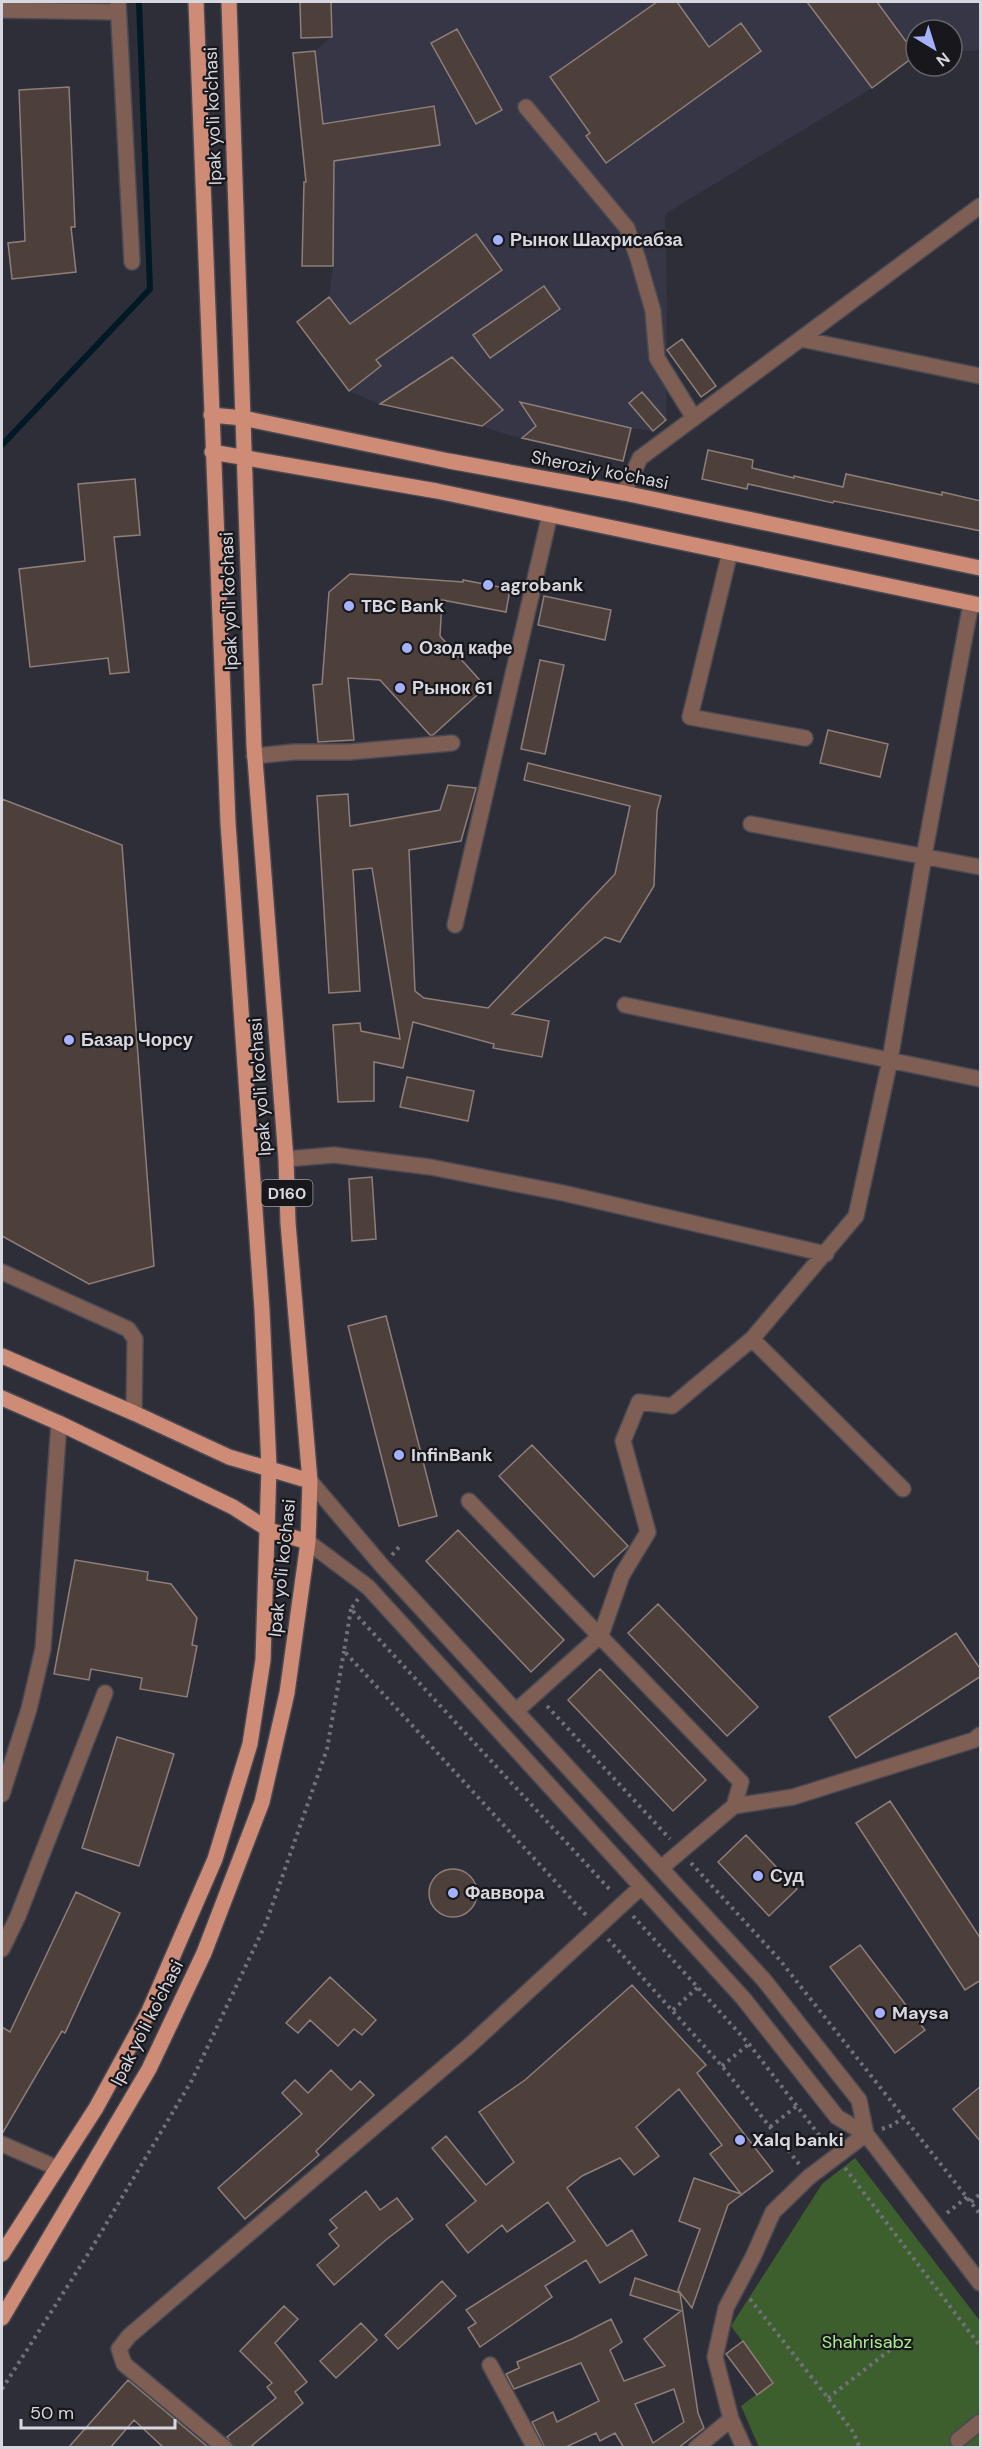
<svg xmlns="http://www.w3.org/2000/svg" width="982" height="2449" font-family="'DM Sans',sans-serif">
<rect width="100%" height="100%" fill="#2e2e39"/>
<!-- built -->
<path fill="#363647" d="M331 2H980V50L952 52V30H916V55L872 88 665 214 667 301 666 420 653 431 631 428 623 461 508 435 482 426 380 404 349 391 381 366 329 297 333 266 327 165 315 51 331 37Z"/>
<!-- green -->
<path fill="#3d5f2e" d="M855 2158 980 2321V2447H759L741 2406 773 2382 731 2326 822 2184Z"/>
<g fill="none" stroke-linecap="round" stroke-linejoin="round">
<!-- stream -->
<path stroke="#001924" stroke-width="6" d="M2 445 150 289 139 2"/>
</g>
<!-- building -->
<path fill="#4d403a" stroke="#8d7e78" stroke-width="1.5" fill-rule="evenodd" d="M300 2H331L332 37 301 38Z
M657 2H677L709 47 741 23 761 51 606 163 586 136 590 133 550 77Z
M807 2H877L916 55 872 88Z
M457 29 502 110 476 124 431 43Z
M315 51 323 124 434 106 440 145 334 161 333 266H302L304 182H306L293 53Z
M69 87 75 227H71L76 272 12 279 8 243 25 241 19 90Z
M476 234 502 270 376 360 381 366 349 391 297 322 329 297 350 324Z
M544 286 560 309 490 358 473 335Z
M682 339 716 386 701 397 667 350Z
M452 357 503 410 482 426 380 404Z
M642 392 666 420 653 431 629 403Z
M520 402 631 428 623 461 522 438 536 426Z
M708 450 753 460 752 468 794 478V476L843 487 846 474 942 495V492L981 501V531L834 501 833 503 748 484 747 489 702 479Z
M135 479 140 535 114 537 129 672 110 674 108 658 30 667 19 569 85 561 78 484Z
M350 574 463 582V580L510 589 506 612 442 600 440 636 486 687 433 735H430L380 680 348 678 354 740 318 742 313 685 322 684 329 592Z
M544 596 611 610 605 640 538 625Z
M540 660 564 665 545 754 521 749Z
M828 730 888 744 880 777 820 763Z
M528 763 661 796 657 811 654 886 620 942 605 937 512 1014 549 1021 542 1057 493 1048 494 1044 413 1022 403 1068 374 1062V1101L338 1102 333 1025 360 1023 361 1031 400 1039 372 868 353 870 360 991 329 993 317 796 348 794 350 826 440 810 448 785 476 788 461 841 409 850 415 991 424 998 488 1008 615 874 630 806 524 780Z
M2 799 122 845 154 1266 89 1284 2 1236Z
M407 1077 474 1091 468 1121 400 1107Z
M372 1177 376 1239 352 1241 349 1179Z
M386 1316 437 1516 399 1526 348 1326Z
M532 1445 628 1546 594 1577 499 1476Z
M458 1530 564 1640 531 1672 426 1561Z
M75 1560 148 1572 147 1580 171 1584 197 1618 192 1645 197 1646 187 1697 140 1689 142 1678 91 1669 89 1680 54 1674Z
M658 1604 758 1707 727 1736 628 1633Z
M956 1633 981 1670V1676L856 1758 829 1717Z
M600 1669 706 1780 673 1811 568 1700Z
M117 1737 174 1754 139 1866 82 1848Z
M890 1801 981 1939V1980L965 1990 856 1823Z
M746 1835 797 1889 769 1916 718 1862Z
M429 1893a24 24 0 1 1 48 0a24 24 0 1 1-48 0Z
M76 1892 120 1913 65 2033 62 2031 2 2134V2027L10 2032Z
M860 1945 925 2030 895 2053 830 1967Z
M330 1977 376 2020 362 2035 354 2029 338 2046 310 2020 298 2033 286 2023Z
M632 1985 706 2065 697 2073 773 2171 728 2205 692 2308 678 2290 700 2229 679 2221 694 2178 741 2194 710 2154 722 2145 679 2089 636 2127 659 2156 634 2175 620 2158 582 2176 567 2188 607 2246 632 2230 647 2255 600 2283 586 2260 545 2286 552 2297 480 2347 468 2328 476 2323 466 2310 575 2241 548 2202 507 2232 502 2225 468 2253 446 2225 476 2201 432 2148 446 2136 486 2185 514 2162 479 2112 525 2080Z
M331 2070 351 2090 360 2081 374 2095 316 2151 319 2155 245 2219 218 2188 302 2114 282 2093 295 2080 308 2093Z
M981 2086V2142L953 2109Z
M366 2191 380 2210 397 2198 413 2219 387 2239 334 2285 317 2265 339 2246 329 2234 337 2228 330 2220Z
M635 2278 680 2293 698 2413 704 2428 678 2448H624L615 2433 600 2441 596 2433 564 2448H545L532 2422 553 2412 557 2422 599 2401 581 2363 514 2389 506 2374 519 2368 517 2362 572 2339 611 2319 622 2342 610 2350 624 2381 665 2366 644 2339 681 2311 630 2295ZM674 2389 684 2422 653 2443 635 2404Z
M442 2281 456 2296 398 2349 385 2335Z
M284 2306 298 2319 275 2343 307 2382 295 2392 303 2403 249 2448H234L227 2437 276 2398 267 2387 272 2383 240 2351Z
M361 2323 377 2340 336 2378 320 2361Z
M743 2341 773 2383 757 2395 726 2354Z
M128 2380 209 2448H164L134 2420 110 2448H68Z"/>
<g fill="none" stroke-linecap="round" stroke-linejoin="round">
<!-- minor casing -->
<g stroke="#494954" stroke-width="18">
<path id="minor" d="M118 2 132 262
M2 10 118 12
M526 107 627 228 638 259 653 311 657 358 694 418
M801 339 980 376
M624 493 640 458 980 206
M730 552 690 717 805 738
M254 756 294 752H349L452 743
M751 824 980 867
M455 925 550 514
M625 1005 980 1079
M286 1159 334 1155 430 1167 563 1193 826 1254
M2 1272 128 1329 135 1339 134 1413
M752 1339 903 1489
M310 1481 383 1567 764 1980 859 2100 866 2134
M469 1501 741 1782 734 1806
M308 1542 368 1587 743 1998 837 2117 866 2134 980 2283
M516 1711 601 1635 622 1575 648 1532 623 1441 639 1402 672 1406 752 1339 856 1216 890 1060 924 856 971 603
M2 1794 29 1709 43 1649 59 1423
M661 1868 734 1806 793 1797 974 1740 980 1735
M2 1949 18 1916 105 1693
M2 2144 57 2168
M490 2365 535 2448
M731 2419 744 2448
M958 2440 980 2422
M225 2448 124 2364 119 2349 129 2336 469 2046 641 1887
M696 2448 731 2419 715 2357 726 2308 753 2257 773 2212 809 2177 866 2134"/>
</g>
<!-- major casing -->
<g stroke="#494954" stroke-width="18">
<path id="major" d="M211 415 243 418 449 461 624 493 980 568
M212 452 437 491 980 605
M2 1356 134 1413 229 1457 310 1481
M2 1398 59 1423 233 1507 269 1530 308 1542
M2 2254 96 2108 149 2011 215 1859 250 1744 263 1660 269 1467 262 1310 228 823 196 2
M2 2318 149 2069 204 1953 262 1802 287 1693 308 1542 310 1481 288 1223 286 1159 254 746 229 2"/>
</g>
<!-- path -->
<path stroke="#71717b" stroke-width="4" stroke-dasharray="3 4.5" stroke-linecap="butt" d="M392 1555 399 1547
M358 1599 351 1609 612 1892
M351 1609 344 1651 586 1915
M547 1706 670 1839
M691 1863 779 1959 980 2214
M633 1916 749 2044 826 2144
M608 1939 722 2066 799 2164
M673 2010 698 1987
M722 2066 750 2043
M770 2127 798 2105
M882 2129 893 2125 905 2116
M845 2168 980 2346
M971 2202 980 2194
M947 2213 967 2197
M750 2299 828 2398 853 2432 860 2448
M2 2389 90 2251 192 2080 266 1923 327 1749 344 1651
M828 2398 890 2350"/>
<!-- minor -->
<use href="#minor" stroke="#7f5e53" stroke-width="15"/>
<!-- major -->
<use href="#major" stroke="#ce8b75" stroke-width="15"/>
</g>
<!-- markers -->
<g fill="#a6b1fc" stroke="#17171c" stroke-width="2">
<circle cx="498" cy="240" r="6"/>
<circle cx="488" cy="585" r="6"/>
<circle cx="349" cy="606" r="6"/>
<circle cx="407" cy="648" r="6"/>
<circle cx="400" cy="688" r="6"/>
<circle cx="69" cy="1040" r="6"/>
<circle cx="399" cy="1455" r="6"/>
<circle cx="758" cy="1876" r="6"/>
<circle cx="453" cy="1893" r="6"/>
<circle cx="880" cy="2013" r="6"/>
<circle cx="740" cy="2140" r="6"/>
</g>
<g text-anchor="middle" stroke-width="4.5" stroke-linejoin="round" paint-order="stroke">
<!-- shield labels -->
<rect fill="#17171c" stroke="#9d9da4" stroke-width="1.5" x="261.5" y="1180" width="51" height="26" rx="4.5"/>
<g font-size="16" font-weight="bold" fill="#d7d7df">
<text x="287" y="1199">D160</text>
</g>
<!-- street labels -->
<g font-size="18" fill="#d7d7df" stroke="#17171c">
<text transform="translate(213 116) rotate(-92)" y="6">Ipak yo'li ko'chasi</text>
<text transform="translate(600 470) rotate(11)" y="6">Sheroziy ko'chasi</text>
<text transform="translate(229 601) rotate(-92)" y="6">Ipak yo'li ko'chasi</text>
<text transform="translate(260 1087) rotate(-94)" y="6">Ipak yo'li ko'chasi</text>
<text transform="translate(282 1568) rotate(-84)" y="6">Ipak yo'li ko'chasi</text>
<text transform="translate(147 2023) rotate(-63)" y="6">Ipak yo'li ko'chasi</text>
</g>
<!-- poi labels -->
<g font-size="18" font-weight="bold" fill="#d7d7df" stroke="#17171c" text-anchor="start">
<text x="510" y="246">Рынок Шахрисабза</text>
<text x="500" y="591">agrobank</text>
<text x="361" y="612">TBC Bank</text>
<text x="419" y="654">Озод кафе</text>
<text x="412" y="694">Рынок 61</text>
<text x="81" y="1046">Базар Чорсу</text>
<text x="411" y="1461">InfinBank</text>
<text x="770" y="1882">Суд</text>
<text x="465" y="1899">Фаввора</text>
<text x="892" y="2019">Maysa</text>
<text x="752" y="2146">Xalq banki</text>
</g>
<!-- park labels -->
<g font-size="18" fill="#aeec92" stroke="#17171c">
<text x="867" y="2348">Shahrisabz</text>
</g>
</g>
<!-- border -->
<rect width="982" height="2449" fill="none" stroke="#d7d7df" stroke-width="6"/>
<!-- north arrow -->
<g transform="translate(934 48) rotate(142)"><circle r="28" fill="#17171c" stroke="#64646a" stroke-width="1.5"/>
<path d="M0-4.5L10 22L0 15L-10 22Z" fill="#a6b1fc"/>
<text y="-9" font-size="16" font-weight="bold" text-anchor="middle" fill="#d7d7df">N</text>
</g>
<!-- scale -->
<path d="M21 2419v9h154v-9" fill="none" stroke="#d7d7df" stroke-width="3"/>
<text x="30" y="2419" font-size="18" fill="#d7d7df" stroke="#17171c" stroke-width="4.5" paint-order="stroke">50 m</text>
</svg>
